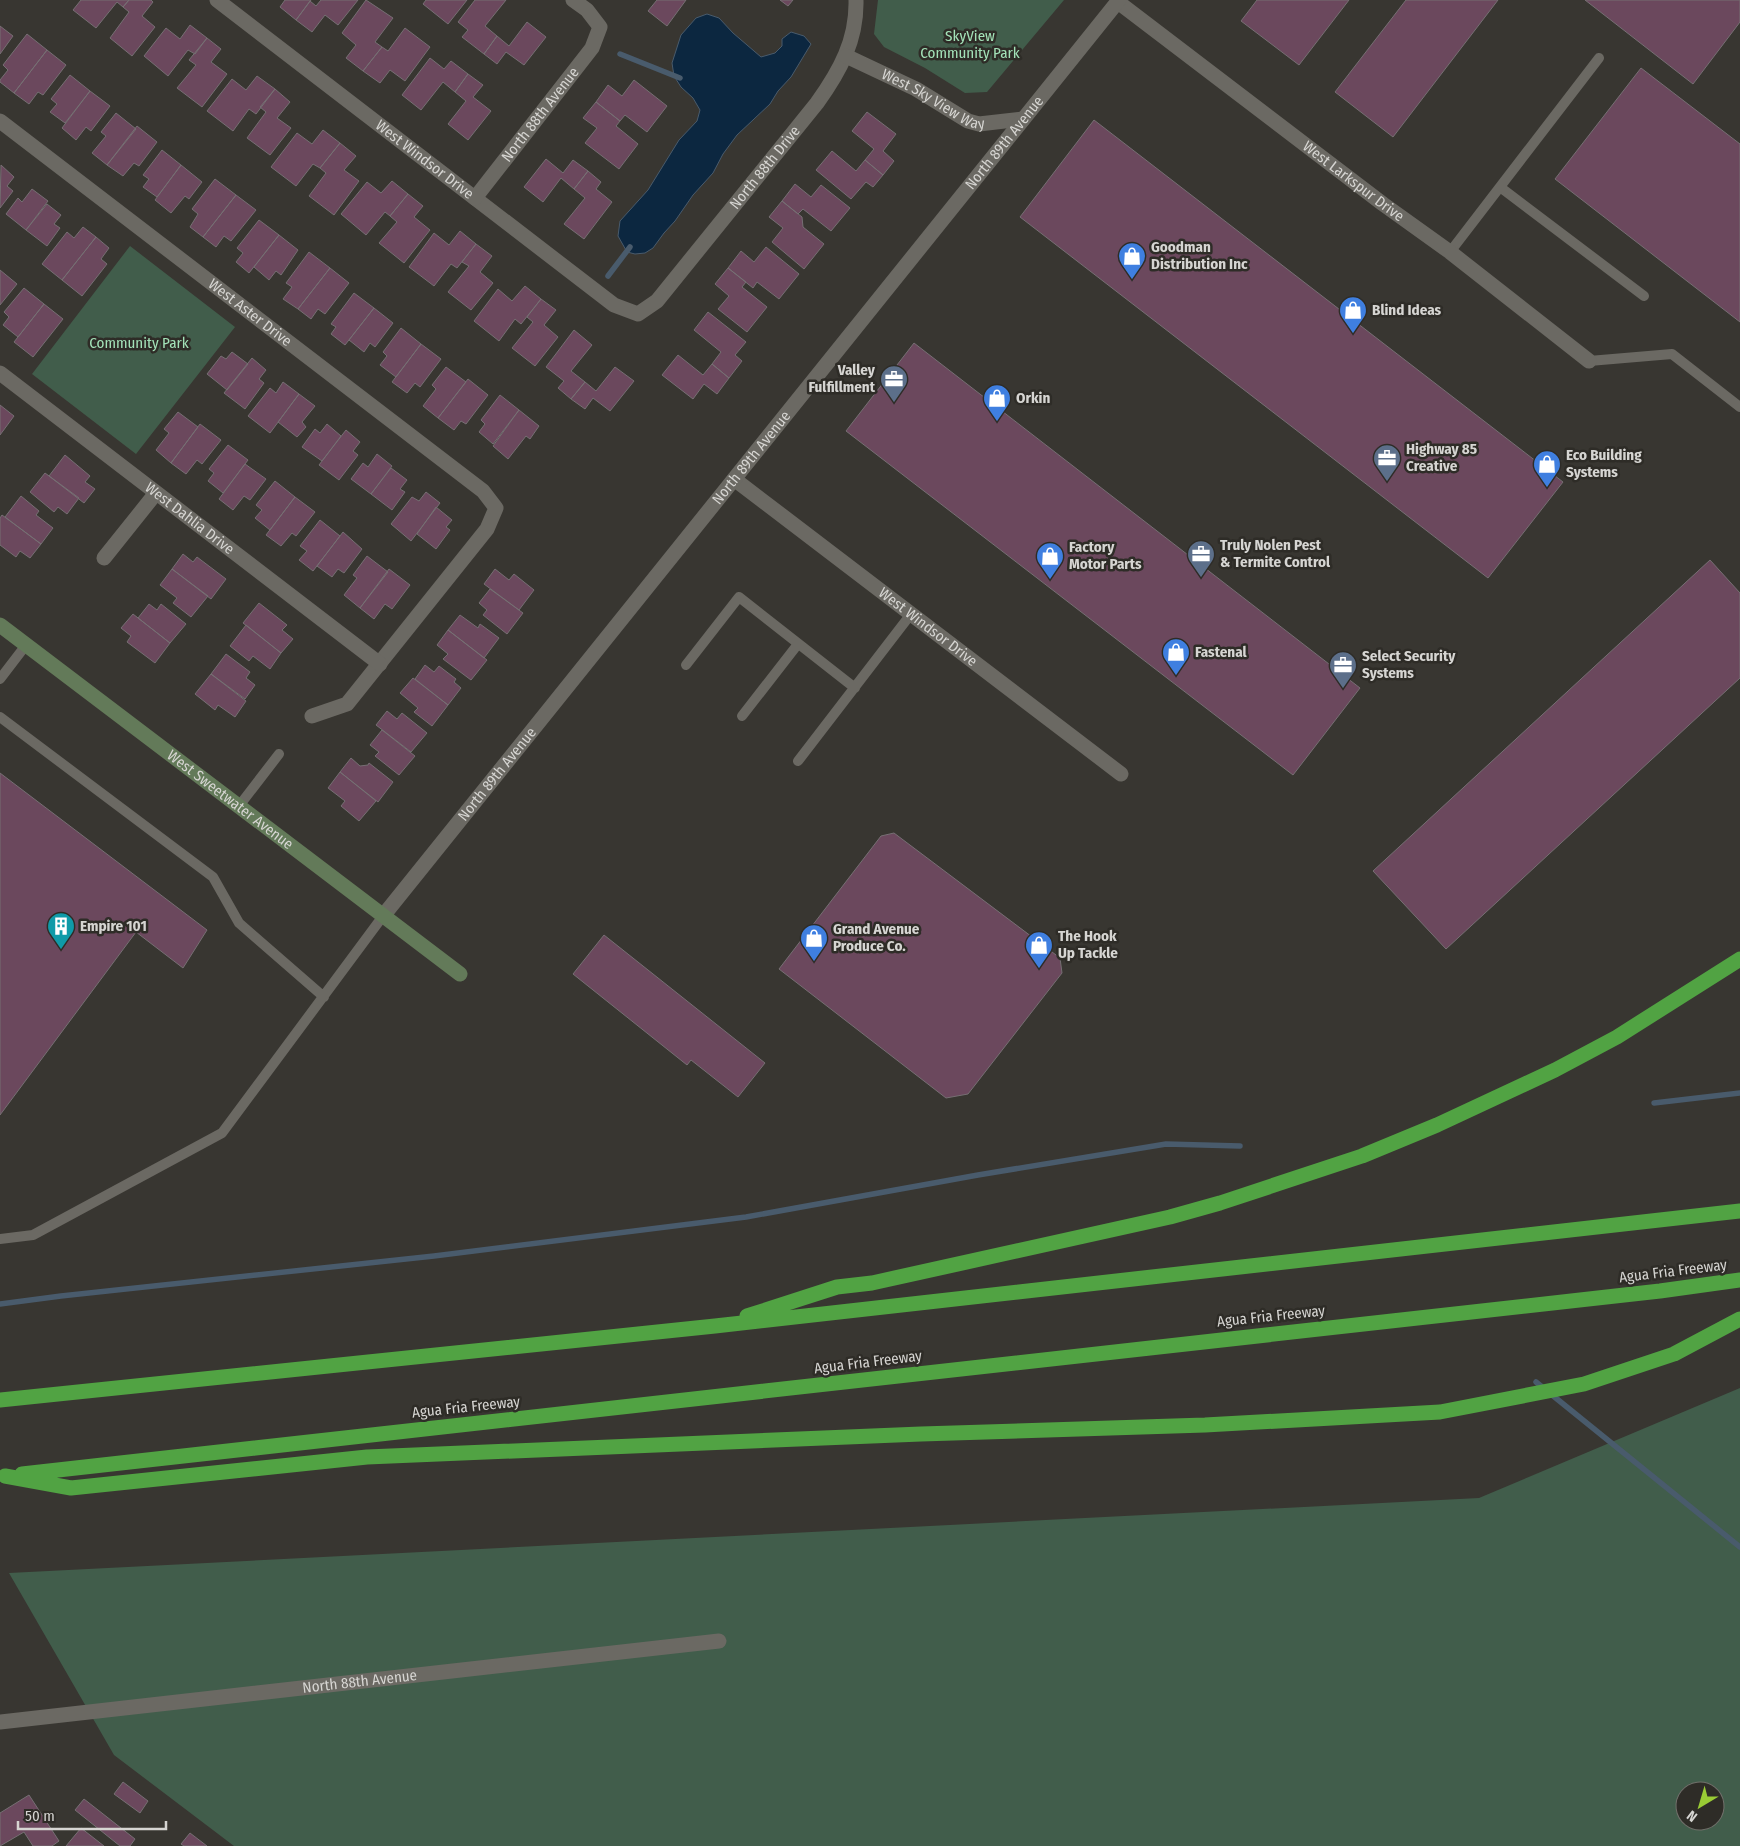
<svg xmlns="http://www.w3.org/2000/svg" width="1740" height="1846" font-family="'Fira Sans Condensed',sans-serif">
<rect width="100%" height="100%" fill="#383631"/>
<!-- green -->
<path fill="#415d4b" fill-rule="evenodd" d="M878 0H1064L987 92 965 93 925 68 884 47 874 34Z
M130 246 235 327 136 454 32 374Z
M1740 1388V1846H234L114 1755 9 1573 1479 1498ZM1685 1791H1715V1821H1685Z"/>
<!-- water -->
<path fill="#0c2740" stroke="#495b6c" d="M707 14 719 18 733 33 761 57 775 53 782 46V39L791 32 804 36 811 44 791 77 778 91 770 104 737 135 723 154 713 173 693 195 675 221 664 233 653 248 645 253 635 254 627 252 618 236 620 221 648 190 679 140 697 121 700 110 693 98 681 87 674 76 672 63 681 35 696 18Z"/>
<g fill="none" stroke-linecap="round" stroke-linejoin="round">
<!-- stream -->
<path stroke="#495b6c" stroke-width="5.5" d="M620 54 680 78
M608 276 630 247
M1654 1103 1740 1093
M0 1304 61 1296 434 1256 746 1217 978 1175 1166 1144 1240 1146
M1536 1382 1740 1547"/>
</g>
<!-- building -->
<path fill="#6b485d" stroke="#766f73" d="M81 0H129L123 7 117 2 96 28 73 10Z
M129 0H151L153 2 142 16 155 27 132 56 110 38 129 12 123 7Z
M285 0H311L296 20 280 7Z
M321 0H358L338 25 325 15 312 32 296 20 310 1 316 6Z
M366 0 393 18 375 42 382 47 363 71 346 58 356 45 342 33Z
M426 0H467L448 24 423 4Z
M475 0H506L485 26 497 36 484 54 462 37 468 30 458 22Z
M657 0H686L667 26 648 11Z
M780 0H793L788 6Z
M1257 0H1349L1299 65 1241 21Z
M1406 0H1498L1393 137 1335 92Z
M1585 0H1740V22L1693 84Z
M527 22 546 37 524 65 506 52 497 64 484 54 497 36 509 46Z
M190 25 207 38 195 54 188 50 168 76 144 56 166 28 180 39Z
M0 26 13 36 0 54Z
M405 28 430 47 405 81 390 70 380 83 363 71 382 47 388 51Z
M27 34 47 50 14 93 0 82V80L8 70 3 65Z
M207 38 221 49 211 62 227 74 202 107 177 88 196 65 189 60Z
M47 50 66 65 43 95 38 92 29 104 14 93Z
M430 58 444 69 451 61 468 74 455 92 443 82 421 110 402 95Z
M1641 68 1740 144V322L1555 179Z
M468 74 483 85 473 97 491 111 468 140 448 124 466 101 455 92Z
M70 75 90 91 65 123 50 112 57 104 51 99Z
M257 76 275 89 256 114 249 109 233 131 207 111 232 79 246 90Z
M634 80 667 106 647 132 625 115 620 121 596 102 608 85 622 96Z
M275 89 290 102 277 118 291 128 270 155 247 138 266 112 260 107Z
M90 91 110 106 91 131 86 127 76 140 62 128Z
M596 102 620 121 616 126 638 144 619 169 585 143 597 128 583 118Z
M867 112 896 134 883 151 894 161 883 175 865 160 874 149 852 131Z
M116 113 136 129 107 165 92 153 106 136 101 132Z
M1094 120 1563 482 1488 578 1020 217Z
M137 126 157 142 139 166 134 163 123 176 107 165Z
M323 130 340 143 320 168 313 164 296 186 271 167 297 133 312 144Z
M340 143 356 156 344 170 359 181 334 215 309 196 326 173 320 168Z
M162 150 181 165 157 197 143 187 149 179 143 175Z
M832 151 856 171 865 160 883 175 873 187 866 182 851 199 816 170Z
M546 159 563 173 573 160 588 171 574 189 561 178 543 202 524 187Z
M1 165 14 177 7 186 13 191 0 208Z
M181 165 202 182 189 199 185 196 171 213 155 200Z
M588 171 601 182 596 189 612 202 584 239 564 224 585 198 574 189Z
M215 179 236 195 203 237 190 227 198 214 192 209Z
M392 181 408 194 390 216 385 212 366 235 341 214 367 182 381 193Z
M795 184 811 197 821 185 850 208 831 231 803 209 798 214 782 201Z
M32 189 48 201 26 230 6 214 18 198 22 202Z
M408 194 423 206 414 217 430 230 404 263 379 243 397 222 390 216Z
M236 195 256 210 231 241 224 236 216 247 203 237Z
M782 201 802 217 803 227 824 244 804 269 772 242 783 228 769 217Z
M47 204 61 215 54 224 60 228 47 246 26 230Z
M259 220 279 235 249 273 236 262 243 253 237 248Z
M83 227 96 237 62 280 42 264 67 232 74 238Z
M460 231 476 244 457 268 451 264 434 286 409 267 434 233 449 245Z
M279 235 298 250 281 275 276 271 269 280 254 267Z
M96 237 109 248 101 259 107 264 82 296 62 280Z
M476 244 492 256 480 272 493 283 471 310 448 292 469 266 462 262Z
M766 247 799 274 779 299 757 282 753 288 728 268 741 251 754 262Z
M309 252 330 268 298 309 283 299 292 287 286 283Z
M330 268 349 283 325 314 318 309 311 319 298 309Z
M728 268 746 282 742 287 767 307 747 332 718 309 729 296 715 284Z
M0 270 17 284 0 305Z
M525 286 541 299 521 324 515 319 499 341 474 321 498 289 512 301Z
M24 288 44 304 18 337 3 325 9 317 4 312Z
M354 293 374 308 345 345 331 334 336 327 331 324Z
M541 299 556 310 544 325 558 337 535 366 512 348 533 322 527 317Z
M44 304 63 319 33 357 14 342Z
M374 308 393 323 375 347 370 343 364 352 349 340Z
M708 312 746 342 735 355 742 361 729 378 712 364 721 352 694 330Z
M401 328 421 344 396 377 380 365 387 356 383 352Z
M574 330 592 345 571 371 585 382 571 399 558 388 564 381 546 367Z
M914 343 1360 688 1293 775 846 431Z
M421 344 441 359 420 387 415 383 407 393 392 382Z
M232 352 248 364 227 390 207 374 221 356 226 359Z
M678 355 703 375 712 364 729 378 717 394 704 384 693 399 662 375Z
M252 358 266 370 259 379 264 383 245 409 224 393Z
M446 367 466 382 438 418 423 406 436 389 432 385Z
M615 367 634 381 610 411 593 398 585 409 571 399 585 382 596 391Z
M468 379 488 395 466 424 461 421 454 430 438 418Z
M283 382 299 394 270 433 248 416 270 388 276 393Z
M299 394 315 406 302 422 306 427 297 437 278 422Z
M500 395 519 410 493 444 479 432 485 424 481 420Z
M0 405 14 416 0 435Z
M519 410 539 426 530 439 526 436 508 459 493 446Z
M178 412 198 427 171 463 156 450 169 433 164 429Z
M200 424 221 440 202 464 197 460 186 474 171 463Z
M327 424 341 436 322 461 302 447 315 429 320 433Z
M346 430 360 442 353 451 358 455 339 480 319 465Z
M228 445 248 460 223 493 208 481 214 473 209 469Z
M377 454 392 466 371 494 351 479 363 463 368 467Z
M65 455 90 476 85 482 95 489 84 503 49 476Z
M245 464 266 479 250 500 244 496 233 510 219 499Z
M391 468 407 480 400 489 405 492 392 510 371 494Z
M45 473 79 498 67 514 58 507 54 512 30 492Z
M275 481 295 497 270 530 255 518 262 510 256 505Z
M426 492 440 503 411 541 391 524 412 497 419 501Z
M21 496 39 511 36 515 53 528 41 544 5 517Z
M295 497 315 512 296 536 292 533 281 546 266 535Z
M436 507 452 520 446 527 450 530 436 549 417 534Z
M2 515 41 544 30 558 20 551 16 557 0 545V518Z
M320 520 340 536 313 571 299 560 307 551 300 546Z
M343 532 362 549 344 573 338 569 332 577 317 566Z
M183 554 193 562 197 557 226 579 211 599 172 569Z
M367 556 388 572 360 608 344 595 357 578 353 575Z
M1710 560 1740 593V678L1446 949 1373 871Z
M172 569 208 596 191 617 173 603 177 598 160 585Z
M389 569 410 585 392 609 385 604 374 619 360 608Z
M495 569 509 580 514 574 534 590 519 610 484 584Z
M490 589 523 613 507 634 483 615 487 610 479 603Z
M259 603 287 625 282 630 293 639 281 653 243 623Z
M149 604 157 610 161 604 186 624 170 643 138 618Z
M133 614 170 643 155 663 127 642 131 636 121 628Z
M460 615 478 628 480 624 499 638 484 658 448 630Z
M246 625 281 653 270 669 253 656 249 661 230 646Z
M448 630 487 660 471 680 443 659 448 654 437 645Z
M226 654 250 672 246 678 255 685 245 699 211 674Z
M425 665 434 672 439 666 456 679 454 682 461 688 448 705 415 679Z
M211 674 246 701 235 717 218 705 215 710 195 694Z
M413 678 448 705 432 726 414 712 418 708 400 693Z
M387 711 397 719 402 713 427 733 411 752 376 725Z
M382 730 415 756 399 775 375 756 379 752 370 745Z
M351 758 360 766 368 765 369 763 393 782 378 802 340 772Z
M340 772 376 801 359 821 341 806 345 801 328 788Z
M0 773 207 930 183 968 136 932 0 1115Z
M894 833 1060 958 1062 973 968 1094 946 1098 779 969 881 836Z
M604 935 765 1063 738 1097 691 1060 687 1065 573 974Z
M123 1782 148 1801 140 1813 114 1794Z
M29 1795 59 1841 52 1846H33L24 1832 0 1846V1813Z
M84 1799 135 1839 130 1846H120L75 1810Z
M81 1828 104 1846H66Z
M190 1833 207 1846H184L181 1844Z"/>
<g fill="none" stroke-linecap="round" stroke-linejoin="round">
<!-- lane -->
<path stroke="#6b6963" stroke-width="10" d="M1500 187 1644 296
M1450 252 1599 58
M1589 361 1672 354 1740 407
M686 665 739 597 855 688
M0 679 26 645
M742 716 798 644
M0 717 213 877 239 923 324 997
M798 761 911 614
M239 806 279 754
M0 1239 33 1235 222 1133 383 916"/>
<!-- street -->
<g stroke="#6b6963" stroke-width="15">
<path id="s1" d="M217 0 614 305 638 314 657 301 817 103C840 71 857 40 856 0"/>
<path id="s2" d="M1118 2 1383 204 1450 252 1589 361"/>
<path id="s3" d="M846 56 916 89 968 121 979 124 1023 119"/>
<path id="s4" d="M0 121 483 491 496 508 487 529 347 704 312 716"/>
<path id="s5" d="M475 198 592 48 600 27 587 10 573 0"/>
<path id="s6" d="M0 373 380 664"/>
<path id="s7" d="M734 479 1121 774"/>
<path d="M104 558 156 493"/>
<path id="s8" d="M383 916 1119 0"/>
<path id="s9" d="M0 1722 719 1641"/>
</g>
<!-- secondary -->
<path stroke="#637a59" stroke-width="15" id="s10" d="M0 625 460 974"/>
<!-- highway -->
<path stroke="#51a343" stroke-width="15" d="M747 1316 837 1287 872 1283 1170 1217 1220 1203 1362 1156 1437 1125 1555 1070 1617 1037 1740 959
M0 1400 715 1326 1740 1211
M22 1474 1660 1291 1740 1280
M5 1476 71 1488 367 1457 921 1434 1205 1425 1440 1412 1584 1384 1674 1354 1740 1319"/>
</g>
<!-- icons -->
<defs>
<g id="shop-pin" transform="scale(1.4375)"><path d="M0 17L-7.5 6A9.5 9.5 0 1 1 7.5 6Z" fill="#3f7fe0" stroke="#2e2c27"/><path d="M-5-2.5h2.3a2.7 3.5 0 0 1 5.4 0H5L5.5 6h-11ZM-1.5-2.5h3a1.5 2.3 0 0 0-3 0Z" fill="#fff"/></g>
<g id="office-pin" transform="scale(1.4375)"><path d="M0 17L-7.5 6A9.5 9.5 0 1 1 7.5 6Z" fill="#5c6f8a" stroke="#2e2c27"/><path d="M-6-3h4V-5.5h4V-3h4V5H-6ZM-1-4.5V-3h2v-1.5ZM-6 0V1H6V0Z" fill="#fff"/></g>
<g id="building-pin" transform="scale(1.4375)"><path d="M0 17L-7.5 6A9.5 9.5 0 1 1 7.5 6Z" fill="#0f9aa8" stroke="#2e2c27"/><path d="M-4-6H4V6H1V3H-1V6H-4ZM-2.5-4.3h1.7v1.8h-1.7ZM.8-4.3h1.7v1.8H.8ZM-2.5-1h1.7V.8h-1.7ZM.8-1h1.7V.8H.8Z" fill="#fff"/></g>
</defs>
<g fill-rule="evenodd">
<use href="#shop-pin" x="1132" y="256"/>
<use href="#shop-pin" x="1353" y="310"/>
<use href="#office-pin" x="894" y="379"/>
<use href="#shop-pin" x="997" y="398"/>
<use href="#office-pin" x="1387" y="458"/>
<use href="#shop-pin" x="1547" y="464"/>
<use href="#office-pin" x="1201" y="554"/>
<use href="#shop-pin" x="1050" y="556"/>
<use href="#shop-pin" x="1176" y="652"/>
<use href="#office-pin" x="1343" y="665"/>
<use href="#building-pin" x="61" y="926"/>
<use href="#shop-pin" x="814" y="938"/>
<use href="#shop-pin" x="1039" y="945"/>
</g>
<g text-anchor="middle" stroke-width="5" stroke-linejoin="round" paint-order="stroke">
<!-- park labels -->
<g font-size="15" fill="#a3e2b8" stroke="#2e2c27">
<text x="970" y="41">SkyView<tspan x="970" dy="17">Community Park</tspan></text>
<text x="139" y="348">Community Park</text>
</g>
<!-- street labels -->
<g font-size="15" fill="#d6d5d2" stroke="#2e2c27">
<text dy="5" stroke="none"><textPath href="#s3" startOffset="98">West Sky View Way</textPath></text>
<text dy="5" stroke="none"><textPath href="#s5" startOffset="106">North 88th Avenue</textPath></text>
<text dy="5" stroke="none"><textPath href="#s8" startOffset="992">North 89th Avenue</textPath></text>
<text dy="5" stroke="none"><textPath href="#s1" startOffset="262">West Windsor Drive</textPath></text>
<text dy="5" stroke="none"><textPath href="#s1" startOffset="721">North 88th Drive</textPath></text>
<text dy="5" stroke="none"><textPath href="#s2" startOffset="296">West Larkspur Drive</textPath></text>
<text dy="5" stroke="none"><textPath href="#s4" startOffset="315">West Aster Drive</textPath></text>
<text dy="5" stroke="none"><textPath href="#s8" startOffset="588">North 89th Avenue</textPath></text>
<text dy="5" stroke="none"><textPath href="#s6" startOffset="239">West Dahlia Drive</textPath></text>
<text dy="5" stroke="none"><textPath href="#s7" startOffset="244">West Windsor Drive</textPath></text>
<text dy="5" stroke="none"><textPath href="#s8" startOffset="182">North 89th Avenue</textPath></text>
<text dy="5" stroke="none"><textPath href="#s10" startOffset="289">West Sweetwater Avenue</textPath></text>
<text transform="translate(1673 1271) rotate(-7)" y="5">Agua Fria Freeway</text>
<text transform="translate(1271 1316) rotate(-6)" y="5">Agua Fria Freeway</text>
<text transform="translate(868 1362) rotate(-7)" y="5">Agua Fria Freeway</text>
<text transform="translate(466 1407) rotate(-6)" y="5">Agua Fria Freeway</text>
<text dy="5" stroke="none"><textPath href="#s9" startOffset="362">North 88th Avenue</textPath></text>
</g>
<!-- poi labels -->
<g font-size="15" font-weight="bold" fill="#d6d5d2" stroke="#2e2c27" text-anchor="start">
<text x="1151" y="252">Goodman<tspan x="1151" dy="17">Distribution Inc</tspan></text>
<text x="1372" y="315">Blind Ideas</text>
<text x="875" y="375" text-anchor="end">Valley<tspan x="875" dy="17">Fulfillment</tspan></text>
<text x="1016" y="403">Orkin</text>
<text x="1406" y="454">Highway 85<tspan x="1406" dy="17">Creative</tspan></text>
<text x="1566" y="460">Eco Building<tspan x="1566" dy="17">Systems</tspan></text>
<text x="1220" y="550">Truly Nolen Pest<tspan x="1220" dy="17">&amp; Termite Control</tspan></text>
<text x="1069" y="552">Factory<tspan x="1069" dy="17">Motor Parts</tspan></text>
<text x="1195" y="657">Fastenal</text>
<text x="1362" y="661">Select Security<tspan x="1362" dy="17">Systems</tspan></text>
<text x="80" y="931">Empire 101</text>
<text x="833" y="934">Grand Avenue<tspan x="833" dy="17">Produce Co.</tspan></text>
<text x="1058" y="941">The Hook<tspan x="1058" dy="17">Up Tackle</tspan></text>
</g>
</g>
<!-- north arrow -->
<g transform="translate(1700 1806) rotate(218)"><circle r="24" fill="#2e2c27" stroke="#71706b"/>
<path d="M0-4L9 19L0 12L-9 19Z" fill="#99cb35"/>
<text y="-8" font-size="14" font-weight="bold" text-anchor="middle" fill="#d6d5d2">N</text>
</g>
<!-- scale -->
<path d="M18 1821v8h148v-8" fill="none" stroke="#d6d5d2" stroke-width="2.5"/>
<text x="25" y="1821" font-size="15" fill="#d6d5d2" stroke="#2e2c27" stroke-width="4" paint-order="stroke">50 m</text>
</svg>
